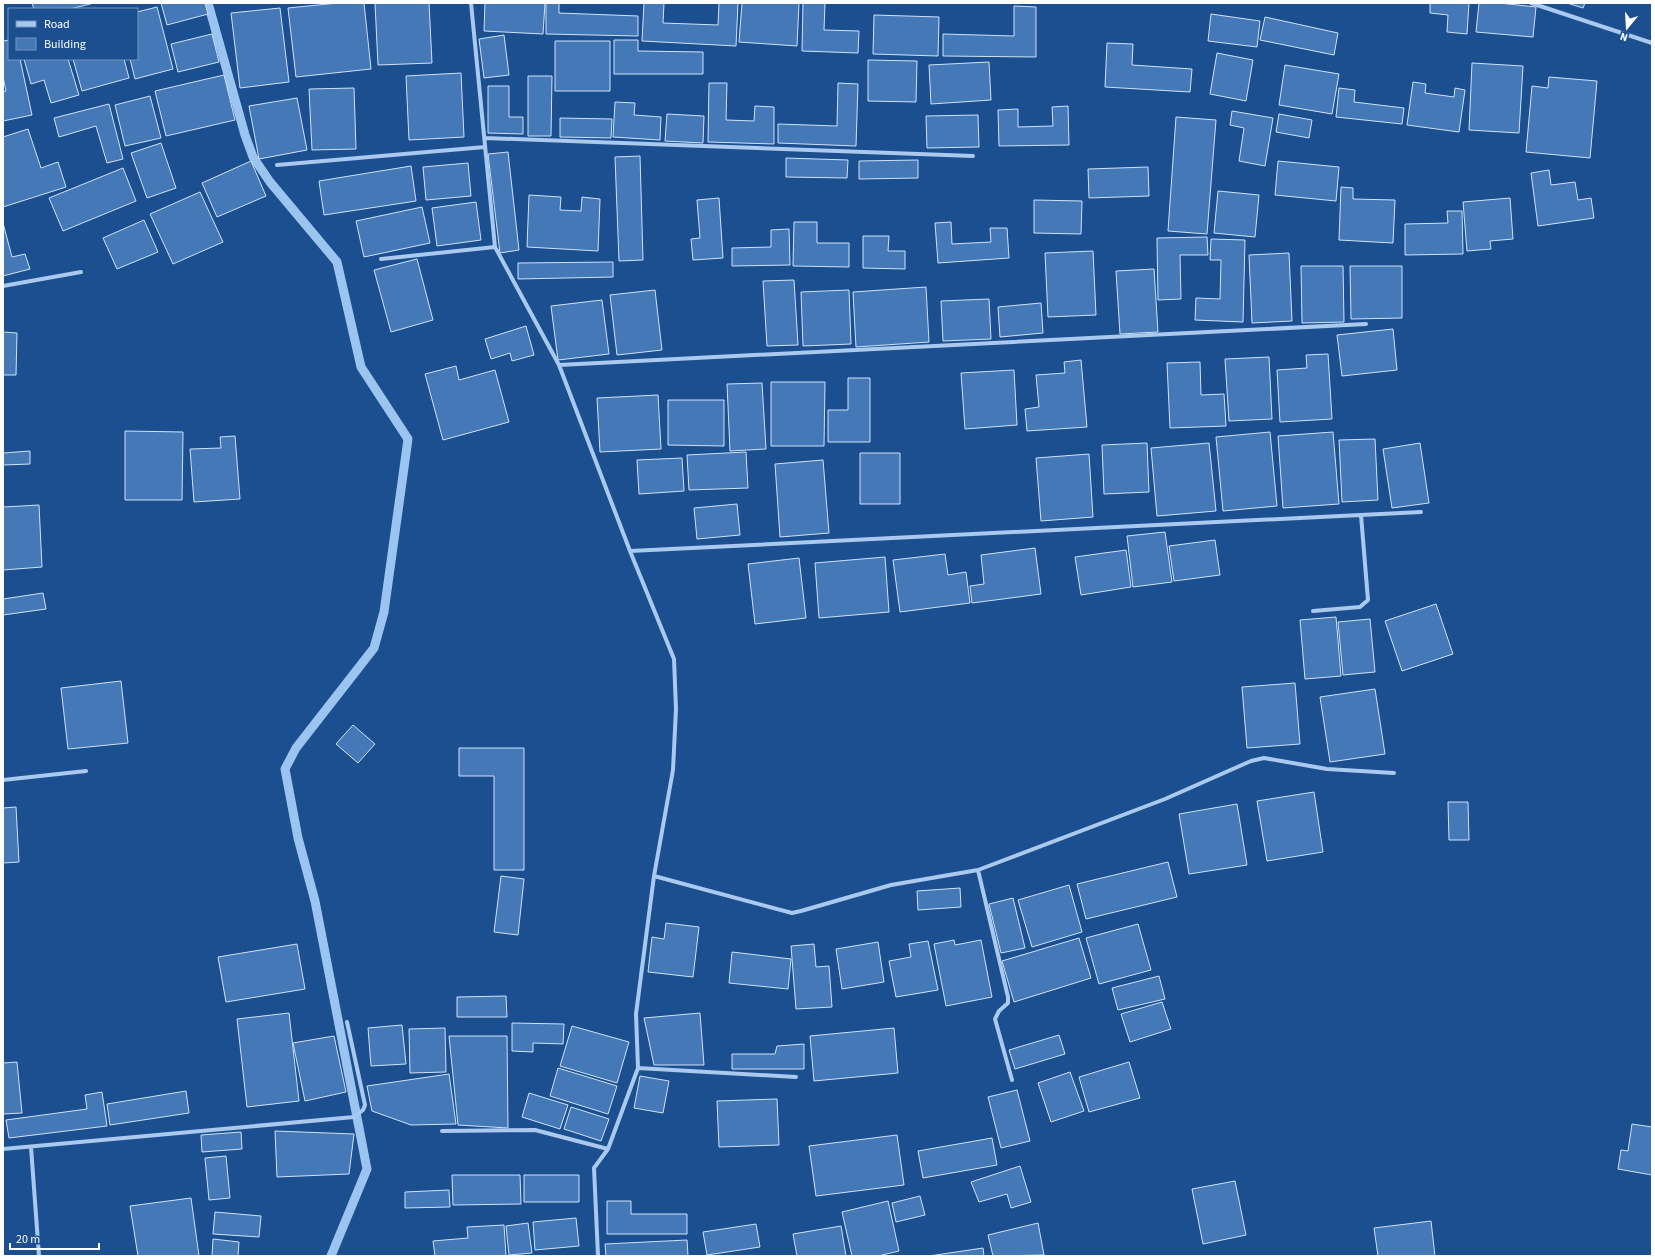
<svg xmlns="http://www.w3.org/2000/svg" width="1655" height="1259" font-family="'Source Sans 3',sans-serif">
<rect width="100%" height="100%" fill="#1b4f8f"/>
<g fill="none" stroke-linecap="round" stroke-linejoin="round">
<!-- stream -->
<path stroke="#9cc4f0" stroke-width="9" d="M208 3 245 135 253 157 270 182 337 262 361 367 408 439 384 612 374 648 296 748 285 769 298 838 315 901 367 1169 331 1256"/>
</g>
<!-- building -->
<path fill="#4478b7" stroke="#cfe3fa" d="M32 3H94L70 9H34Z
M161 3H205L208 14 167 25Z
M338 3H364L371 69 296 77 288 8Z
M375 3H429L432 63 378 65Z
M485 3H545L543 34 484 31Z
M546 3H559V13L638 16V36L546 34Z
M644 3H664L663 23 718 25 719 3H738L736 46 642 41Z
M742 3H799L797 46 739 42Z
M803 3H825L824 30 859 31 858 53 802 51Z
M1430 3H1469L1467 34 1447 32 1448 15 1430 13Z
M1479 3H1499L1536 7 1533 37 1476 32Z
M1567 3H1585L1583 8Z
M1014 6 1036 7V57L943 56V34L1014 36Z
M157 7 173 69 135 79 130 59H137V12Z
M280 8 289 82 240 88 231 13Z
M1211 14 1260 21 1257 47 1208 41Z
M874 15 939 17 938 56 873 54Z
M1265 17 1338 33 1334 55 1260 40Z
M212 34 219 62 178 72 171 44Z
M504 35 509 75 484 78 479 39Z
M9 40V59H20L32 115 3 121V92L6 91 3 77V41Z
M614 40H638V51L703 52V74H614Z
M555 41H610V91H555Z
M1107 43 1133 44 1132 65 1192 69 1190 92 1105 87Z
M1217 53 1253 60 1246 101 1210 94Z
M24 59H68L79 95 51 103 44 80 31 84Z
M73 59H124L129 78 82 91Z
M868 60 917 61 916 102 868 101Z
M989 62 991 100 931 104 929 65Z
M1472 63 1523 66 1519 133 1469 130Z
M1285 65 1339 74 1332 114 1279 105Z
M461 73 464 137 409 140 406 76Z
M224 75 235 120 166 136 155 91Z
M528 76H552L551 136H528Z
M1549 77 1597 81 1590 158 1526 152 1532 86 1548 88Z
M1413 82 1426 84 1425 93 1454 97 1455 88 1465 90 1459 132 1407 125Z
M709 83H727L726 120 754 121 755 106 774 107V144L708 142Z
M838 83 858 84 856 146 778 143V124L837 126Z
M488 86H509V117H523V134L488 133Z
M354 88 356 149 312 150 309 89Z
M1339 88 1355 90 1354 102 1404 108 1402 124 1336 117Z
M150 96 161 138 125 146 115 105Z
M297 98 307 150 259 159 249 106Z
M615 102 635 103 634 115 661 117 660 140 613 137Z
M109 104 123 159 107 163 96 126 59 137 54 118Z
M1068 106 1069 145 999 146 998 110 1018 109V127L1053 126 1052 107Z
M1232 111 1273 118 1265 166 1239 161 1244 128 1230 125Z
M667 114 704 116 703 143 665 141Z
M1279 114 1312 120 1309 138 1276 132Z
M978 115 979 147 927 148 926 116Z
M1176 117 1216 120 1207 234 1168 231Z
M560 118 612 119 611 138 560 137Z
M28 129 41 168 58 162 66 187 3 207V137Z
M161 143 176 188 147 198 131 153Z
M508 152 519 250 500 253 488 154Z
M640 156 643 260 619 261 615 157Z
M786 158 848 160 847 178 786 177Z
M918 160V178L859 179V161Z
M251 161 266 196 217 217 202 183Z
M1278 161 1339 167 1336 201 1275 195Z
M468 163 471 196 426 200 423 167Z
M411 166 416 201 324 215 319 181Z
M1148 167 1149 196 1089 198 1088 169Z
M123 168 136 201 63 231 49 198Z
M1549 170 1551 185 1575 182 1578 200 1591 198 1594 218 1538 226 1531 173Z
M1341 187 1353 188V199L1395 200 1393 243 1339 240Z
M1218 191 1259 195 1255 237 1214 233Z
M200 192 223 242 173 264 150 214Z
M529 195 561 197 560 210 581 211 582 197 600 199 598 251 527 247Z
M719 198 723 258 693 260 691 239 700 238 697 200Z
M1510 198 1513 239 1490 241 1491 249 1467 251 1463 202Z
M1034 200 1082 201 1081 234 1034 233Z
M476 202 481 240 437 246 432 208Z
M422 207 430 243 364 257 356 221Z
M1447 211H1462L1463 254 1405 255V224L1448 223Z
M144 220 158 252 117 269 103 238Z
M794 222H817V243H849V267L793 266Z
M951 222 952 244 991 242 990 228H1007L1009 258 938 263 935 223Z
M3 223 12 257 25 254 30 269 3 276Z
M789 229 790 265 732 266V248L771 247V230Z
M863 236H889L888 251H905V269L863 268Z
M1207 237 1208 255H1180L1181 299 1158 300 1157 238Z
M1211 239 1245 240 1243 322 1195 320 1196 298 1220 299 1221 260H1210Z
M1093 251 1096 315 1048 317 1045 253Z
M1289 253 1292 321 1252 323 1249 255Z
M417 259 433 320 391 332 374 270Z
M613 262V277L518 279V263Z
M1301 266H1343L1344 322 1302 323Z
M1350 266H1402V318L1351 319Z
M1154 269 1158 332 1120 334 1116 271Z
M794 280 798 345 767 346 763 281Z
M926 287 929 342 856 347 853 292Z
M655 290 662 350 617 355 610 295Z
M849 290 851 344 803 346 801 292Z
M989 299 991 339 943 341 941 301Z
M602 300 609 354 558 360 551 306Z
M1041 303 1043 333 1000 337 998 307Z
M526 326 534 355 512 361 510 353 491 359 485 339Z
M1393 329 1397 370 1342 376 1337 335Z
M3 332 17 333 16 375H3Z
M1328 354 1332 419 1280 422 1277 370 1307 368 1306 355Z
M1269 357 1272 419 1229 421 1225 359Z
M1081 360 1087 427 1027 431 1025 409 1039 407 1036 375 1065 373 1064 362Z
M1200 362 1201 395 1224 394 1226 426 1170 428 1167 363Z
M456 366 459 380 495 370 509 422 443 440 425 374Z
M1014 370 1017 425 965 429 961 373Z
M848 378H870V442H828V410H848Z
M771 382H825L824 446H771Z
M762 383 766 449 730 451 727 384Z
M658 395 661 449 600 452 597 398Z
M668 400H724V446L668 445Z
M125 431 183 432 182 500H125Z
M1270 432 1277 506 1223 511 1216 437Z
M1333 432 1339 504 1283 508 1278 436Z
M235 436 240 499 194 502 190 449 221 448 220 437Z
M1375 439 1378 500 1342 502 1339 440Z
M1147 443 1149 492 1104 494 1102 445Z
M1209 443 1216 511 1157 516 1151 448Z
M1420 443 1429 503 1392 508 1383 449Z
M30 451V464L3 465V453Z
M746 452 748 488 689 490 687 455Z
M860 453H900V504H860Z
M1089 454 1093 517 1041 521 1036 458Z
M682 458 684 491 639 494 637 460Z
M823 460 829 533 780 537 775 464Z
M737 504 740 535 697 539 694 508Z
M39 505 42 567 3 570V507Z
M1165 532 1172 582 1133 587 1127 536Z
M1215 540 1220 575 1174 581 1169 546Z
M1035 548 1041 594 972 603 970 586 984 584 981 555Z
M1126 550 1131 587 1081 595 1075 557Z
M945 554 948 575 966 572 970 603 900 612 893 560Z
M885 557 889 612 819 618 815 563Z
M799 558 806 618 755 624 748 564Z
M43 593 46 609 3 615V599Z
M1436 604 1453 654 1402 671 1385 621Z
M1336 617 1341 676 1305 679 1300 620Z
M1370 619 1375 672 1343 675 1338 622Z
M121 681 128 743 68 749 61 688Z
M1295 683 1300 744 1247 748 1242 687Z
M1375 689 1385 754 1330 762 1320 697Z
M353 725 375 744 358 763 336 744Z
M459 748H524V870H494V776H459Z
M1314 792 1323 852 1267 861 1257 801Z
M1448 802H1468L1469 840H1449Z
M1237 804 1247 865 1189 874 1179 814Z
M16 807 19 862 3 863V808Z
M1168 862 1177 897 1086 919 1077 884Z
M501 876 524 879 518 935 494 932Z
M1069 885 1082 932 1032 947 1018 900Z
M960 888 961 907 918 910 917 891Z
M1013 898 1025 948 1001 953 989 904Z
M666 923 699 927 693 977 648 972 652 937 664 939Z
M1138 924 1151 970 1099 984 1086 938Z
M1079 938 1091 978 1014 1002 1002 961Z
M954 940 955 945 981 940 992 997 946 1006 934 944Z
M928 941 938 990 896 997 889 961 911 957 909 944Z
M878 942 884 982 842 989 836 949Z
M297 944 305 989 226 1002 218 957Z
M814 944 816 967 829 966 832 1007 796 1009 791 946Z
M732 952 791 959 788 989 729 983Z
M1159 976 1165 999 1118 1010 1112 988Z
M506 996 507 1017H457V997Z
M1162 1002 1171 1029 1130 1042 1121 1014Z
M289 1013 299 1101 247 1107 237 1019Z
M700 1013 704 1065H654L644 1018Z
M512 1023 564 1024 563 1044 533 1043V1052L512 1051Z
M402 1025 406 1064 371 1066 368 1028Z
M572 1026 629 1042 617 1083 560 1066Z
M445 1028 446 1072 410 1073 409 1029Z
M894 1028 898 1073 814 1081 810 1036Z
M1059 1035 1065 1054 1015 1069 1009 1050Z
M334 1036 346 1092 305 1101 293 1043Z
M449 1036H507L508 1128 458 1125Z
M804 1044V1069H732V1054H775L777 1046Z
M17 1062 22 1113 3 1114V1063Z
M1129 1062 1140 1098 1089 1112 1079 1077Z
M558 1068 617 1086 608 1114 550 1096Z
M1070 1072 1084 1111 1051 1122 1038 1083Z
M449 1074 456 1124 411 1125 372 1111 367 1086Z
M640 1076 669 1081 663 1113 634 1108Z
M1017 1090 1030 1141 1001 1148 988 1097Z
M186 1091 189 1113 110 1125 107 1104Z
M102 1092 107 1126 9 1138 6 1120 87 1109 85 1095Z
M529 1093 568 1105 560 1129 522 1117Z
M777 1099 779 1145 719 1147 717 1101Z
M571 1107 609 1119 601 1141 564 1129Z
M1632 1124 1652 1127V1175L1618 1169 1621 1150 1628 1151Z
M275 1131 354 1134 349 1174 277 1177Z
M241 1132 242 1149 202 1152 201 1135Z
M897 1135 904 1185 816 1196 809 1146Z
M992 1138 997 1165 923 1178 918 1151Z
M226 1156 230 1198 209 1200 205 1158Z
M1020 1166 1031 1202 1011 1208 1007 1194 979 1202 971 1182Z
M452 1175H520L521 1204 453 1205Z
M524 1175H579V1202H524Z
M1235 1181 1246 1235 1203 1244 1192 1189Z
M449 1190 450 1207 405 1208V1192Z
M920 1196 925 1215 896 1222 892 1203Z
M191 1198 199 1256H138L130 1206Z
M607 1201H631V1214H687V1234H607Z
M888 1201 899 1251 878 1256H852L842 1212Z
M215 1212 261 1216 259 1237 213 1234Z
M576 1218 579 1246 535 1250 533 1222Z
M1431 1221 1435 1256H1378L1374 1228Z
M528 1223 532 1253 509 1255 506 1226Z
M1038 1223 1044 1255 993 1256 988 1235Z
M756 1224 760 1247 707 1255 703 1232Z
M504 1225 506 1256H435L433 1241 468 1238 467 1227Z
M841 1226 846 1256H797L793 1234Z
M213 1239 239 1242 238 1256H212Z
M687 1240 688 1256H606L605 1244Z
M983 1248 984 1256H929Z"/>
<g fill="none" stroke-linecap="round" stroke-linejoin="round">
<!-- street -->
<path stroke="#a9c9ee" stroke-width="4" d="M471 3 495 247 559 365 630 551 674 659 676 709 673 770 654 876 636 1014 638 1068 608 1149 594 1168 598 1256
M1531 3 1652 43
M485 138 973 156
M277 165 485 147
M381 259 495 247
M3 286 81 272
M559 365 1366 324
M630 551 1421 512
M1313 611 1360 607 1368 600 1361 515
M3 780 86 771
M978 870 1008 997V1003L999 1011 995 1019 1012 1080
M654 876 792 913 801 911 891 885 978 870 1165 799 1251 761 1264 758 1327 769 1394 773
M638 1068 796 1077
M442 1131 535 1130 608 1149
M31 1147 39 1256
M3 1149 354 1117 363 1110 365 1105 347 1022"/>
</g>
<!-- border -->
<rect width="1655" height="1259" fill="none" stroke="#ffffff" stroke-width="8"/>
<!-- legend -->
<rect x="8" y="8" width="130" height="52" fill="#1b4f8f" stroke="#7695bc"/>
<rect x="16" y="21" width="20" height="6" fill="#a9c9ee" stroke="#7695bc"/>
<text x="44" y="28" font-size="12" fill="#ffffff">Road</text>
<rect x="16" y="38" width="20" height="12" fill="#4478b7" stroke="#7695bc"/>
<text x="44" y="48" font-size="12" fill="#ffffff">Building</text>
<!-- north arrow -->
<g transform="translate(1627 28) rotate(198)" stroke="#1b4f8f" stroke-width="3" paint-order="stroke">
<path d="M0-3L7 15L0 10L-7 15Z" fill="#ffffff"/>
<text y="-6" font-size="11" font-weight="bold" text-anchor="middle" fill="#ffffff">N</text>
</g>
<!-- scale -->
<path d="M10 1243v6h89v-6" fill="none" stroke="#ffffff" stroke-width="2"/>
<text x="16" y="1243" font-size="12" fill="#ffffff" stroke="#1b4f8f" stroke-width="3" paint-order="stroke">20 m</text>
</svg>
